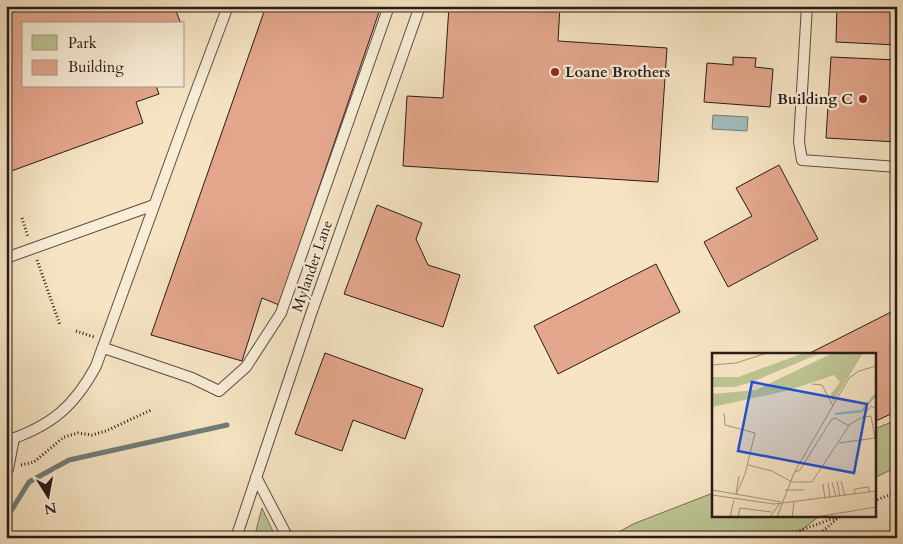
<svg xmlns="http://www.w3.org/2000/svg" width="903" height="544" font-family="Cardo,serif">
<rect width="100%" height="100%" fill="#f6e4c3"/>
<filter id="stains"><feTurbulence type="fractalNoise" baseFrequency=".004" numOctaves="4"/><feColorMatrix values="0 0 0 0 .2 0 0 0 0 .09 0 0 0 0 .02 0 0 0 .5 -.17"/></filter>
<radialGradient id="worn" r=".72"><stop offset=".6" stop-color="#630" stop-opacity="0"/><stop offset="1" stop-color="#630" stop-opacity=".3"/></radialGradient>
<!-- green -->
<path fill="#bdc493" stroke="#737054" d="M897 420V467L874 478V429Z
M713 493V515H821L791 538H608L633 524Z
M262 508 276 538H254Z"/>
<!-- water -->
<path fill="#a0bcbc" stroke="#707c7a" d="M713 115 748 117 747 131 712 129Z"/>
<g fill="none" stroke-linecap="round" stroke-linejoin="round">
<!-- stream -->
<path stroke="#707c7a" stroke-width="5" d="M6 519 29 482 69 460 227 425"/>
</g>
<!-- building -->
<path fill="#e4a78d" stroke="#291b16" d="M6 6H174L181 24H24V86H156L159 94 136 102 143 123 6 173Z
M266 6H381L279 305 262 298 242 361 151 335Z
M449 6H560L558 41 667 48 658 182 403 166 407 96 443 98Z
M837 6H897V45L836 42Z
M733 57 756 58 755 67 773 69 770 107 704 102 707 63 733 65Z
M831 57 897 60V142L826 138Z
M779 165 818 239 728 287 704 242 752 216 736 188Z
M377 205 422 223 416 239 428 265 460 275 443 327 344 294Z
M656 264 680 312 558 374 534 326Z
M897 309V411L874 422V354H808Z
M325 353 423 389 405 439 353 420 342 451 295 434Z"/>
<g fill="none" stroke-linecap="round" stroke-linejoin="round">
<!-- lane casing -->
<g stroke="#5c4d41" stroke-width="12">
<path id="lane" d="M807 6 799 142 802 160 897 167
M6 258 154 205
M104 348 192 378 219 391 246 367 281 313 389 6
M6 441C51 426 74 407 96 366L186 118 228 6
M6 473 8 469 14 438
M256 477 288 538
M236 538 311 314 420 6"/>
</g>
<!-- path -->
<path stroke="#291b16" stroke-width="3" stroke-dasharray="1 2.5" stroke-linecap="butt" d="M22 218 28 237
M37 260 60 325
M76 331 94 337
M21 465 34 462 64 437 78 433 92 435 106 431 151 410
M874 501 897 492
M780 538 842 515
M815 538 839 517"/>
<!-- lane -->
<use href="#lane" stroke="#f9edd8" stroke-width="10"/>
</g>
<!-- markers -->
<g fill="#8f2418" stroke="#f9edd8" stroke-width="2">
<circle cx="555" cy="72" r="5"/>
<circle cx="863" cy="99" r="5"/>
</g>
<g text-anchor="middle" stroke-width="4.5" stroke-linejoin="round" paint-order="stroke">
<!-- poi labels -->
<g font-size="15" font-weight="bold" fill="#291b16" stroke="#f9edd8" text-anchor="start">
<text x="565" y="77">Loane Brothers</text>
<text x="853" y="104" text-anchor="end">Building C</text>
</g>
<!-- street labels -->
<g font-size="15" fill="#291b16" stroke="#f9edd8">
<text transform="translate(312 266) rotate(-71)" y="5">Mylander Lane</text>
</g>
</g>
<!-- overview -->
<g transform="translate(712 353)">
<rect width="164" height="164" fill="#f6e4c3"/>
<path d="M92 0H109L40 29 22 34H0V24H26ZM121 0H151L121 49 119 41 128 29 122 22 74 38 0 54V41L44 37Z" fill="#bdc493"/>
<path fill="none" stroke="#a0bcbc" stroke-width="2.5" d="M123 61 150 58 164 41"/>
<path fill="none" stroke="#a4947e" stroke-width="1" d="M0 12 24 10 55 0M100 31 110 32 121 53M12 60 13 72 43 80 33 121 24 142M151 64 159 53 164 56M127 90 163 85M36 112 60 118 80 129H100L138 71 151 64 159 63 164 91M83 119 88 117 119 67 123 65 137 73M125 128 128 144M129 128 133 143M120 129 124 144M116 130 118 145M111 131 113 146M0 137 69 149M73 137H92M24 140 27 123M142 141 143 136 156 134 158 139M0 142 62 151 164 138M18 164 22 147M26 164 28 155 59 159M58 164 68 150M65 164 82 120 137 25 147 18 164 13M80 164 82 149M104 164 164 154"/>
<path fill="#1d4ed8" fill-opacity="0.15" stroke="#1d4ed8" stroke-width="2.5" d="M40 29 155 51 142 120 26 98Z"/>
<rect width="164" height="164" fill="none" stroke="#291b16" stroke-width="2.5"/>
</g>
<!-- margin -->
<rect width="903" height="544" fill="none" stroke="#f6e4c3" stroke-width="25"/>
<rect x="8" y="8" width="888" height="529" fill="none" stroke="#291b16" stroke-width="2.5"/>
<rect x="12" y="12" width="878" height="519" fill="none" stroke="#291b16"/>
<!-- legend -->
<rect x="22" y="22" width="162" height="65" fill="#f9edd8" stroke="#a6998a"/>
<rect x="32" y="35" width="25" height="15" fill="#bdc493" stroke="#a6998a"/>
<text x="68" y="48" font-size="15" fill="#291b16">Park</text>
<rect x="32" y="60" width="25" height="15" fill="#e4a78d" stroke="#a6998a"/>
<text x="68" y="72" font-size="15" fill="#291b16">Building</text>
<!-- north arrow -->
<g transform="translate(48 496) rotate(169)" stroke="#f9edd8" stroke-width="4" paint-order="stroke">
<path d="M0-4L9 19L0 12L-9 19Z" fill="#291b16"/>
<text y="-8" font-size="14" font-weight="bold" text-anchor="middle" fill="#291b16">N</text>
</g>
<rect width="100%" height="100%" filter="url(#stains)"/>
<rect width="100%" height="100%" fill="url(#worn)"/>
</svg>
